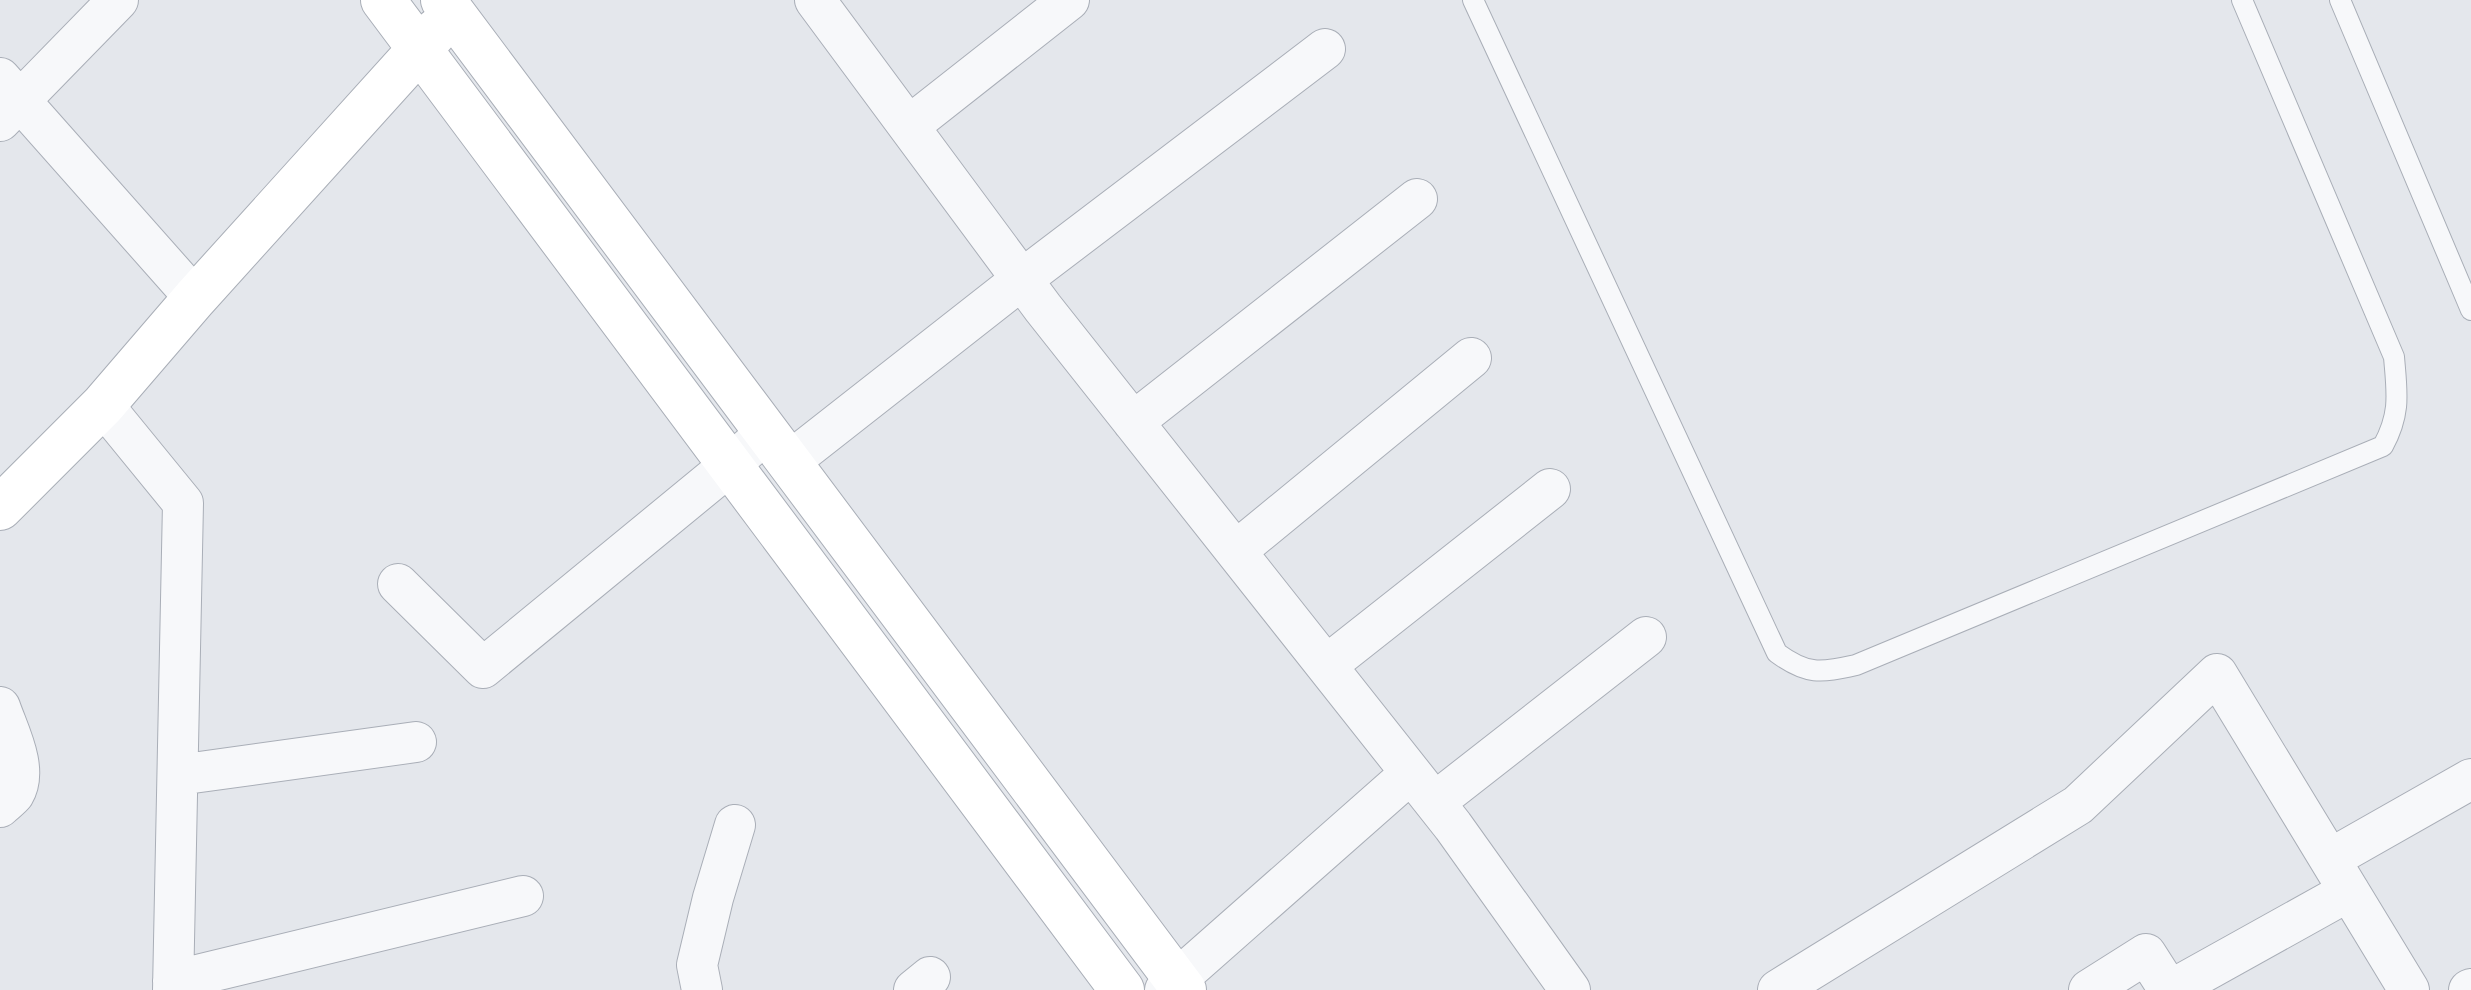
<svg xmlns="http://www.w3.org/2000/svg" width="2471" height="990" font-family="Roboto,sans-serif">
<rect width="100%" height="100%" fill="#e4e7ec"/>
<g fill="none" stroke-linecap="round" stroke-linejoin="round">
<!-- lane casing -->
<g stroke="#a9aeb7" stroke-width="22">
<path id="lane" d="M1473 0 1777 653C1807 675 1820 673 1856 665L2383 446C2401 413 2397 393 2394 357L2242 0
M2340 0 2471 310"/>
</g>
<!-- street casing -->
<g stroke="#a9aeb7" stroke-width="42">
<path id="street" d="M815 0 1043 308 1453 826 1570 990
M0 78 195 298
M0 121 118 0
M909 126 1069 0
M103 405 183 503 173 990
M1133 422 1417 199
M789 462 1021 280 1325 49
M1236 551 1471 358
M398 584 483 668 730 465 767 432
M1327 665 1550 489
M0 707C8 731 29 769 14 794 11 798 4 803 0 807
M178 775 416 742
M1435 802 1646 637
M2330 859 2471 779
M173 981 523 896
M702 990 697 965 713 898 735 825
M914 990 930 977
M1165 990 1411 773
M1778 990 2078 805 2217 674 2409 990
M2089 990 2146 954 2169 990
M2171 990 2349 891
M2469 990 2471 989"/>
</g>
<!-- secondary casing -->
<g stroke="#a9aeb7" stroke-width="46">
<path id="secondary" d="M383 0 1122 990
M443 0 1184 990
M0 508 103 405 195 298 438 29"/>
</g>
<!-- lane -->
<use href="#lane" stroke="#f7f8fa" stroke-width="20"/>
<!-- street -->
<use href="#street" stroke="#f7f8fa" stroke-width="40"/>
<!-- secondary -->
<use href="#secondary" stroke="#fff" stroke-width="44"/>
</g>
</svg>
